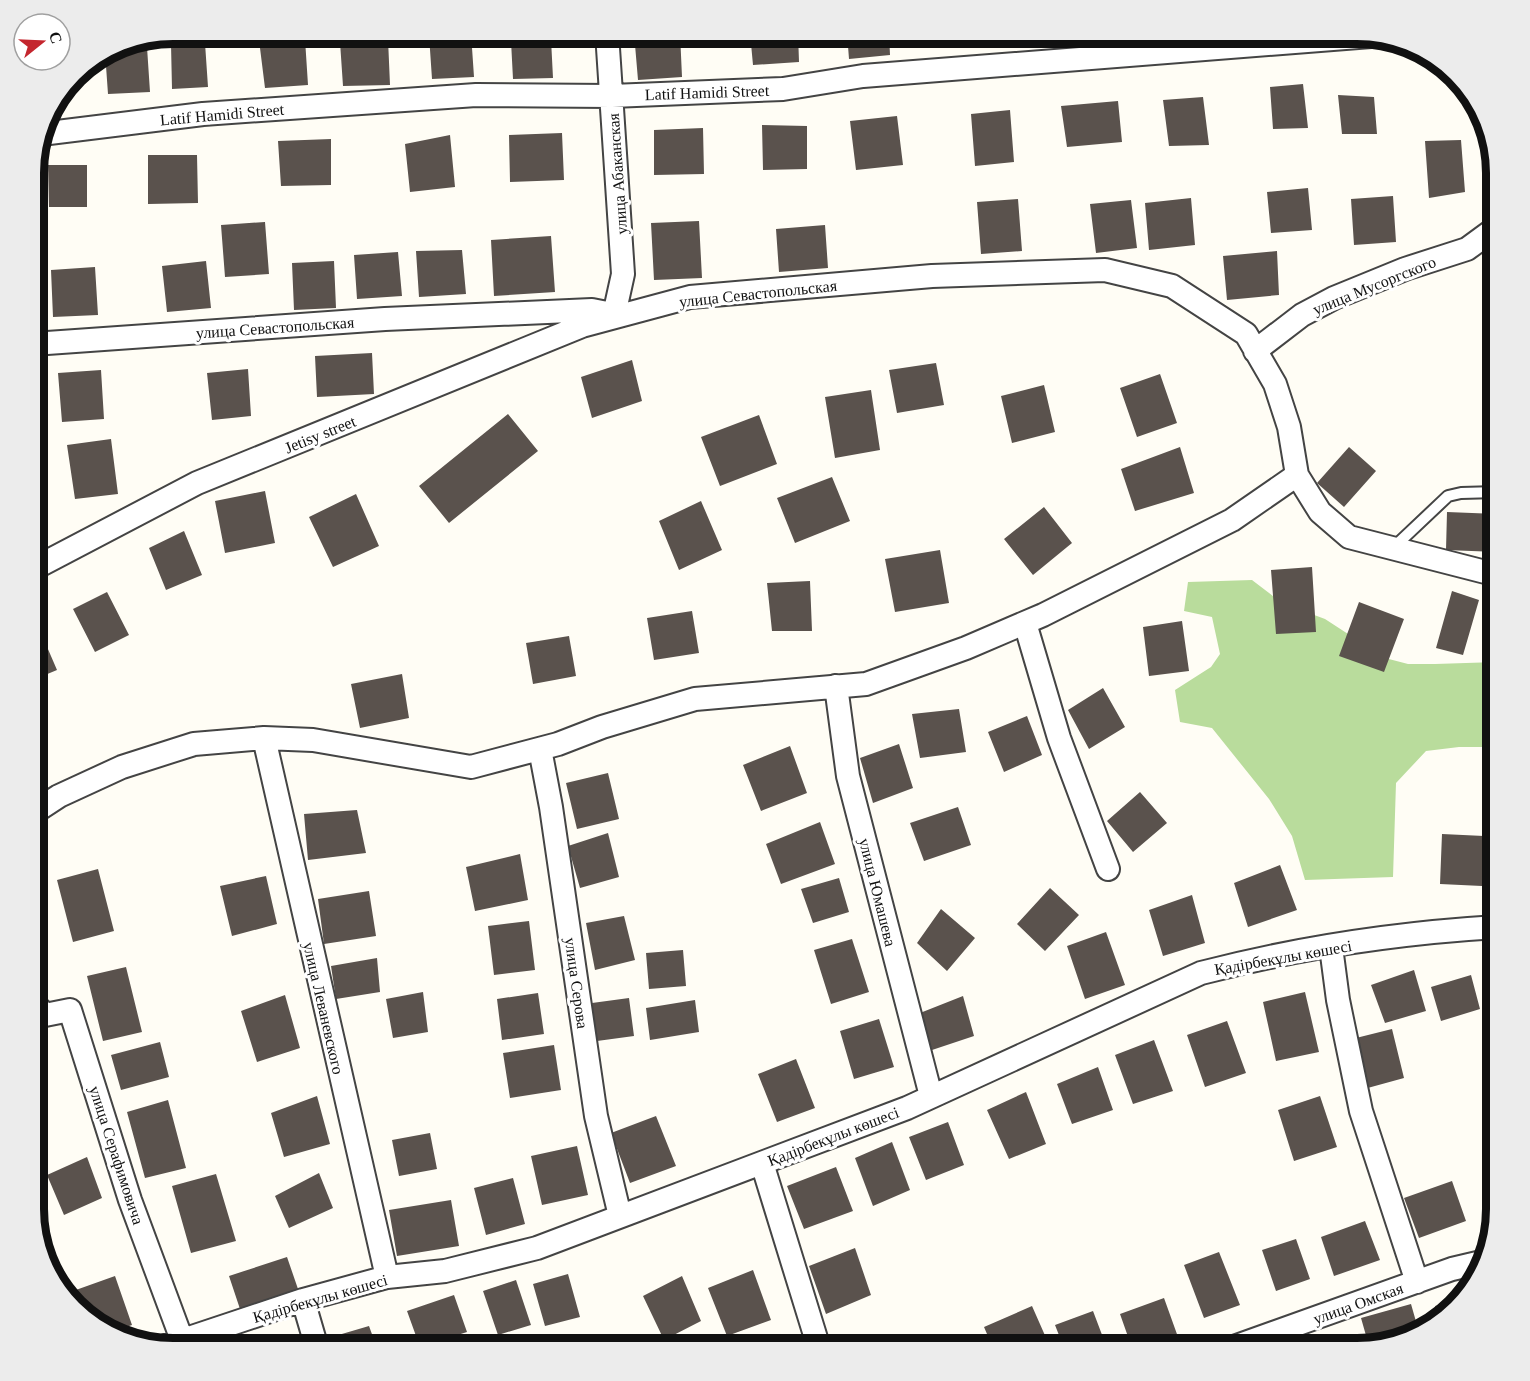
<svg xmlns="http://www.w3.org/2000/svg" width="1530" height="1381" font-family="'Times New Roman',serif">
<rect width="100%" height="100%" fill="#fffdf5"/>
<!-- forest -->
<path fill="#b9dc9c" d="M1252 580 1282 603 1325 619 1385 658 1408 664H1435L1497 662V747H1459L1426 751 1396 783 1393 877 1305 880 1292 836 1269 799 1212 728 1180 722 1175 690 1211 667 1220 654 1212 617 1184 611 1188 582Z"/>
<!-- building -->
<path fill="#5a524d" d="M203 33H237V36L203 37Z
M471 33 474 77 432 79 429 35Z
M634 33H680L682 77 638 80Z
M750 33H798L799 62 753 65Z
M847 33H889L890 55 849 59Z
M305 39 308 85 265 88 259 40Z
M388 39 390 85 343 86 340 42Z
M551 39 553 78 513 79 511 41Z
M205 43 208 87 172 89 171 44Z
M147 47 150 92 108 94 105 52Z
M1303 84 1308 128 1273 129 1270 87Z
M1338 95 1374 97 1377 134H1342Z
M1203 97 1209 145 1169 146 1163 100Z
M1118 101 1122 142 1067 147 1061 106Z
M1010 110 1014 162 975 166 971 114Z
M897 116 903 165 856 170 850 121Z
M762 125 807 126V169L763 170Z
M703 128 704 174 654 175V130Z
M562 133 564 180 510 182 509 135Z
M450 135 455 187 410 192 405 144Z
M331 139V185L281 186 278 141Z
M1461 140 1465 192 1429 198 1425 141Z
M148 155H197L198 203 148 204Z
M48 165H87V207H49Z
M1308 188 1312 230 1271 233 1267 192Z
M1393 196 1396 242 1354 245 1351 199Z
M1191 198 1195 245 1149 250 1145 203Z
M1018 199 1022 251 981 254 977 202Z
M1131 200 1137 248 1096 253 1090 204Z
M699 221 702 278 654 280 651 223Z
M265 222 269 274 225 277 221 225Z
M825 225 828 268 779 272 776 229Z
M551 236 555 292 494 296 491 240Z
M462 250 466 294 419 297 416 251Z
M1277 251 1279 295 1227 300 1223 256Z
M398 252 402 296 357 299 354 255Z
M206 261 211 308 167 312 162 266Z
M334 261 336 308 294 310 292 263Z
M95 267 98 315 53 317 51 270Z
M372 353 374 394 317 397 315 356Z
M632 360 642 401 592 418 581 377Z
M936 363 944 405 897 413 889 370Z
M248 369 251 416 212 420 207 373Z
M101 370 104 419 62 422 58 373Z
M1160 374 1177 423 1137 437 1120 388Z
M1044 385 1055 432 1012 443 1001 396Z
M871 390 880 450 835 458 825 397Z
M508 414 538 451 449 523 419 486Z
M759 415 777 464 720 486 701 437Z
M111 439 118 494 75 499 67 445Z
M1180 447 1194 493 1135 511 1121 469Z
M1349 447 1376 471 1344 507 1317 483Z
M832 477 850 521 795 543 777 498Z
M265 491 275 543 225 553 215 501Z
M356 494 379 546 333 567 309 517Z
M701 501 722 550 679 570 659 521Z
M1044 507 1072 543 1033 575 1004 539Z
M1447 512 1497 514V552L1446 550Z
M184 531 202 575 166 590 149 548Z
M940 550 949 603 895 612 885 559Z
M1312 567 1316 632 1276 634 1271 570Z
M810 581 812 631H772L767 583Z
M1452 591 1479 600 1463 655 1436 648Z
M107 592 129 635 95 652 73 609Z
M1359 602 1404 619 1384 672 1339 656Z
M692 611 699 653 654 660 647 618Z
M35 619 57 670 33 680V620Z
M1182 621 1189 671 1149 676 1143 627Z
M569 636 576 676 533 684 526 643Z
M402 674 409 718 360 728 351 684Z
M1103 688 1125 727 1089 749 1068 710Z
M959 709 966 752 920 758 912 714Z
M1027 716 1042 755 1004 772 988 732Z
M899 744 913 788 873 803 860 758Z
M790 746 807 793 761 811 743 765Z
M608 773 619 819 577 829 566 783Z
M1140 792 1167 823 1133 852 1107 821Z
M958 807 971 845 924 861 910 823Z
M357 810 366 853 308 860 304 814Z
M820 822 835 864 781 884 766 844Z
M608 833 619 877 580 888 568 846Z
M1442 834 1484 836 1482 886 1440 884Z
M520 854 528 900 475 911 466 867Z
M1280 865 1297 910 1248 927 1234 883Z
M98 869 114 931 73 942 57 880Z
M266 876 277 924 232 936 220 886Z
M839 878 849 912 813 923 801 889Z
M1050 888 1079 915 1045 951 1017 924Z
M369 891 376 936 324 944 318 899Z
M1192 895 1205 943 1163 956 1149 910Z
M941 909 975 938 947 971 917 943Z
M624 916 635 960 595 970 586 923Z
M529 921 535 970 494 975 488 926Z
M1106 932 1125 985 1085 999 1067 946Z
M852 939 869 992 831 1004 814 950Z
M683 950 686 986 649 989 646 953Z
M377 958 380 992 336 999 331 966Z
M126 967 142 1032 103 1041 87 976Z
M1414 970 1426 1011 1385 1023 1371 985Z
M1471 975 1480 1009 1441 1021 1431 987Z
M423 992 428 1032 393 1038 386 999Z
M1305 992 1319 1052 1276 1061 1263 1002Z
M538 993 544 1034 502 1040 497 999Z
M285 995 300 1048 257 1062 241 1011Z
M963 996 974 1036 932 1050 920 1013Z
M629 998 634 1036 597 1041 592 1003Z
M695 1000 699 1032 650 1040 646 1008Z
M879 1019 894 1067 854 1079 840 1031Z
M1227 1021 1246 1073 1205 1087 1187 1035Z
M1392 1029 1404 1078 1364 1089 1352 1039Z
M1154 1040 1173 1091 1133 1104 1115 1055Z
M160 1042 169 1077 121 1090 111 1055Z
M554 1045 561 1090 510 1098 503 1053Z
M796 1059 815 1108 777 1122 758 1074Z
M1098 1067 1113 1110 1072 1124 1057 1084Z
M1026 1092 1046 1144 1009 1159 987 1110Z
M317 1096 330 1144 284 1157 271 1113Z
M1320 1096 1337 1147 1294 1161 1278 1110Z
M168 1100 186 1168 145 1178 127 1112Z
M656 1116 676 1166 630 1183 611 1133Z
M948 1122 964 1165 926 1180 909 1137Z
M430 1133 437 1169 399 1176 392 1140Z
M892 1142 910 1190 873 1206 855 1158Z
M577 1146 588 1195 542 1205 531 1156Z
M87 1157 102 1198 64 1215 47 1175Z
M836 1167 853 1211 804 1229 787 1186Z
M319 1173 333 1208 289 1228 275 1196Z
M216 1174 236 1241 191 1253 172 1186Z
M513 1178 525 1224 486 1235 474 1188Z
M1452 1181 1466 1221 1419 1238 1404 1198Z
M451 1200 459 1246 397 1256 389 1210Z
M1365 1221 1380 1260 1334 1276 1321 1237Z
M1296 1239 1310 1279 1276 1291 1262 1250Z
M855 1248 871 1295 826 1314 809 1266Z
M1219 1252 1240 1305 1204 1318 1184 1265Z
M287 1257 298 1289 240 1309 229 1276Z
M753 1270 771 1320 727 1336 708 1288Z
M568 1274 580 1317 545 1326 533 1284Z
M115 1276 132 1325 112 1332 80 1311 73 1291Z
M682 1276 701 1321 664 1340 643 1296Z
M516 1280 531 1325 498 1335 483 1291Z
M454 1295 467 1332 420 1347 407 1311Z
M1164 1298 1178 1337 1149 1348H1132L1120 1314Z
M1462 1299 1456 1307 1438 1319 1435 1306Z
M1411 1304 1419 1332 1411 1337 1369 1346 1361 1318Z
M1032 1306 1047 1340 1029 1348H993L984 1327Z
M1093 1311 1107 1348H1064L1055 1325Z
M369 1326 377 1348H340L335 1336Z
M644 1335 649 1348H614Z"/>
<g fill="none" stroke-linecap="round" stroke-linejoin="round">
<!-- service casing -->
<g stroke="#444" stroke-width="14">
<path id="service" d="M1393 548 1448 496 1461 493 1497 492"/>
</g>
<!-- minor casing -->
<g stroke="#444" stroke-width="26">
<path id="minor" d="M607 33 623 274 614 315
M41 134 203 114 476 95 612 96 783 89 863 76 1371 36
M33 344 385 319 592 310 607 313
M1255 351 1302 315 1334 298 1405 269 1467 249 1497 227
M33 569 197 483 582 326 690 297 932 276 1105 270 1172 286 1246 334 1275 384 1289 427 1297 475
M1025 623 1059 738 1108 869
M836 686 848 776 931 1096
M264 738 387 1277
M540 749 551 807 596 1116 620 1216
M33 813 59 796 122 767 194 744 264 738 313 740 471 767 558 744 602 727 695 699 866 684 966 648 1043 615 1232 520 1297 475 1320 512 1349 537 1497 575
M1331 947 1338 1000 1361 1111 1417 1282
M33 1002 45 1015 70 1010 130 1200 182 1340
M762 1163 819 1348
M303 1300 317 1348
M165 1346 303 1300 387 1277 445 1271 537 1248 907 1108 1201 973C1297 948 1398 933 1497 927
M1231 1348 1452 1269 1486 1261"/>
</g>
<!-- service -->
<use href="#service" stroke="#fff" stroke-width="10"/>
<!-- minor -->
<use href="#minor" stroke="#fff" stroke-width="22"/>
</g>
<g text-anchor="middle" stroke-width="6" stroke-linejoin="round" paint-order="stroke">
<!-- street labels -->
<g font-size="16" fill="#111" stroke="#fff">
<text transform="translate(707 92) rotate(-2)" y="6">Latif Hamidi Street</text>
<text transform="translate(222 114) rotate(-5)" y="6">Latif Hamidi Street</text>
<text transform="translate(617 174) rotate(-94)" y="6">улица Абаканская</text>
<text transform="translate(1374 285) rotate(-22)" y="6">улица Мусоргского</text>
<text transform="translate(758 293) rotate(-6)" y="6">улица Севастопольская</text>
<text transform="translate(275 327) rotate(-4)" y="6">улица Севастопольская</text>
<text transform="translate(320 434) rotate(-22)" y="6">Jetisy street</text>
<text transform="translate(878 892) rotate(76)" y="6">улица Юмашева</text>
<text transform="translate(1283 957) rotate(-10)" y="6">Қадірбекұлы көшесі</text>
<text transform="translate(577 983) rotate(82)" y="6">улица Серова</text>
<text transform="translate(324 1008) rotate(77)" y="6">улица Леваневского</text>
<text transform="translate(833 1136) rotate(-21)" y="6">Қадірбекұлы көшесі</text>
<text transform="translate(117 1155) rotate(72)" y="6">улица Серафимовича</text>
<text transform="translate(320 1298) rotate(-16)" y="6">Қадірбекұлы көшесі</text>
<text transform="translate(1358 1303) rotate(-20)" y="6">улица Омская</text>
</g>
</g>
<!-- crop -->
<path d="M0 0H1530V1381H0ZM173 44H1357A129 129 0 0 1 1486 173V1209A129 129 0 0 1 1357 1338H173A129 129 0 0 1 44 1209V173A129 129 0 0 1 173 44Z" fill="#ececec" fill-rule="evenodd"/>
<path fill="none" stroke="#111" stroke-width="8" d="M173 44H1357A129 129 0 0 1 1486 173V1209A129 129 0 0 1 1357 1338H173A129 129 0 0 1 44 1209V173A129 129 0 0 1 173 44Z"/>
<!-- north arrow -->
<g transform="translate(42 42) rotate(72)"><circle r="28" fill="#ffffff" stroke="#a0a0a0" stroke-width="1.5"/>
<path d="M0-4.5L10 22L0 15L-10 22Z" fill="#c4262e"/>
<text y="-9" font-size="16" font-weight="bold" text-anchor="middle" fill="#111111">С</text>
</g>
</svg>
